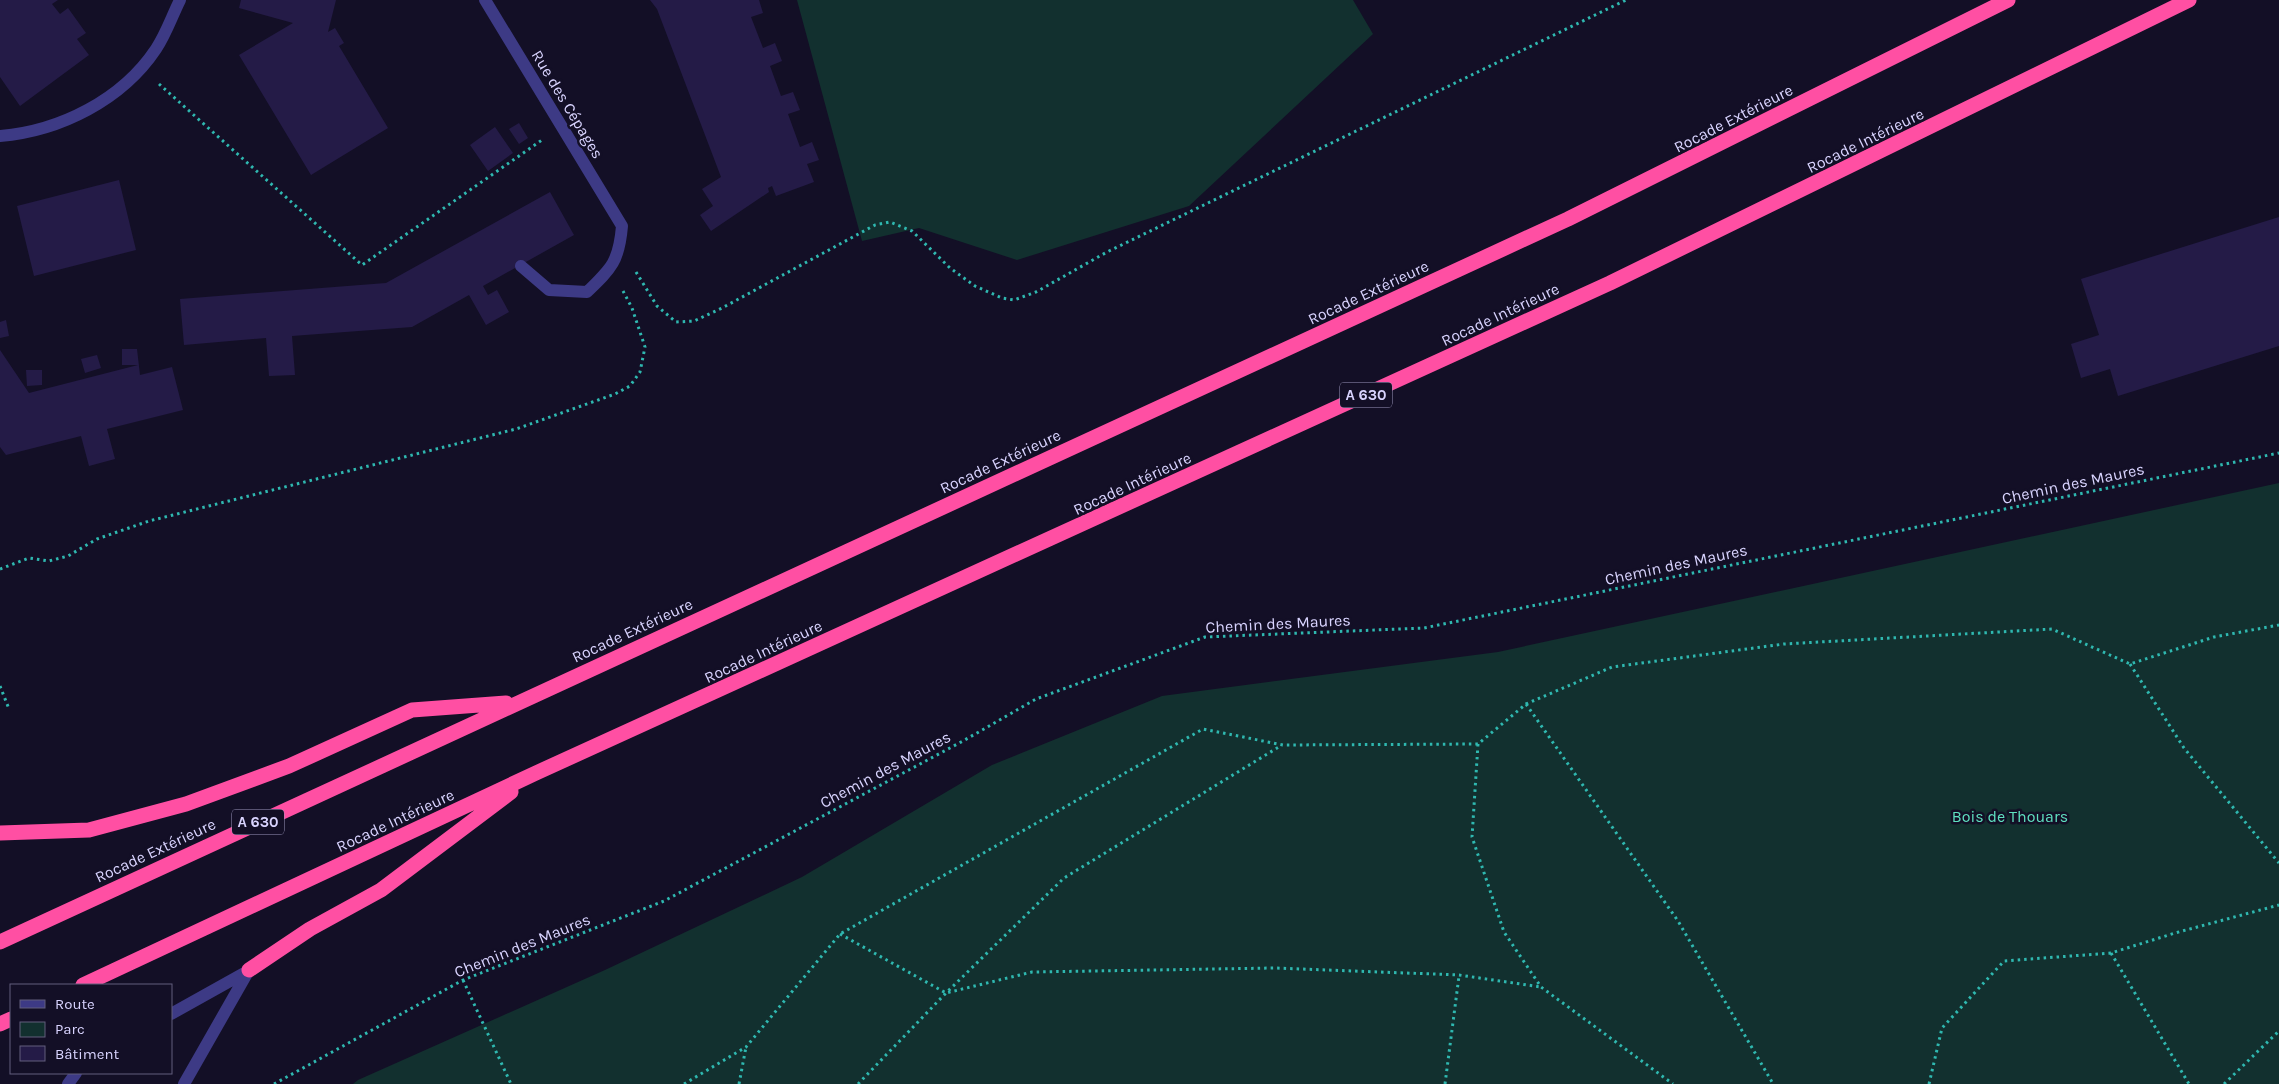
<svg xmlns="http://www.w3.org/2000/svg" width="2279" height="1084" font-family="Karla,sans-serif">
<rect width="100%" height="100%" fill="#130f26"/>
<!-- green -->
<path fill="#12302f" d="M797 0H1353L1373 34 1189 206 1017 260 919 228 862 241Z
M2279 483V1084H353L358 1080 605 970 802 877 992 765 1162 696 1498 652Z"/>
<!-- building -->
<path fill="#241b47" d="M0 0H58L52 4 60 14 68 8 86 33 77 39 89 55 20 106 0 77Z
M241 0H336L328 32 335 28 344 43 339 46 388 128 311 175 239 55 293 23 239 8Z
M650 0H759L763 13 751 17 763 48 775 43 782 61 770 66 781 96 793 92 800 110 788 114 800 147 812 142 819 160 807 164 814 182 776 196 772 186 768 188 769 192 711 231 700 215 713 206 702 189 721 177 657 9Z
M519 123 528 138 519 144 509 129Z
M495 127 513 153 488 171 470 145Z
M119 180 136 250 34 276 17 206Z
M550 192 574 235 483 286 488 295 497 290 509 312 486 325 469 295 412 327 292 336 295 375 269 376 266 338 184 345 180 299 386 283Z
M2279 217V346L2118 396 2110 369 2081 378 2071 344 2099 335 2081 279Z
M6 320 9 336 0 338V322Z
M122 349H137L140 375 172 367 183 410 107 429 115 459 89 466 81 436 6 455 0 447V350L29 393 138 365H122Z
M97 355 101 368 85 373 81 359Z
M26 370H42V385L27 386Z"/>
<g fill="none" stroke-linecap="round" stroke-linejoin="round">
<!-- path -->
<path stroke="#2fb8b0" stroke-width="3" stroke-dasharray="2.5 4" stroke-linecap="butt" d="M159 84 362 265 542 140
M636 272 657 306 676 322 694 321 722 308 875 225 890 222 912 231 950 268 975 286 1002 298 1014 300 1036 292 1107 252 1626 0
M0 569 29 558 49 561 68 556 97 539 149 521 516 429 615 394 630 386 640 372 645 347 632 308 623 291
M2130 664 2184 748 2279 863
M0 686 9 709
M1526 704 1678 921 1772 1082 1775 1084
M1478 744 1472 837 1504 932 1541 987 1673 1084
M840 934 946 993 1032 972 1274 968 1459 975 1541 987
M2111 953 2189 1084
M463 980 511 1084
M274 1084 463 980 664 901 963 741 1036 699 1205 637 1424 628 2279 453
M684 1084 746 1047 840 934 1203 729 1283 745 1478 744 1526 704 1612 667 1784 644 2052 629 2130 664 2214 637 2279 625
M739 1084 746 1047
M858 1084 946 993 1064 878 1282 745
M1445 1084 1459 976
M1929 1084 1942 1028 2004 961 2111 953 2175 933 2279 905
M2224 1084 2279 1031"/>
<!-- minor -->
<path stroke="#3d3a85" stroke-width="12" d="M485 0 622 226C619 261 612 268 587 292L549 290 521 266
M0 136C60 131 122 100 156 49 166 34 172 16 180 0
M171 1014 248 971
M68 1084 76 1073
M184 1084 249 970"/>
<!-- highway -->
<path stroke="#ff4fa3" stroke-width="15" d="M0 833 89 830 186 804 289 766 412 710 506 703
M0 942 1568 219 2008 0
M249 970 310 929 381 890 511 792
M83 985 536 773 1610 283 2189 0
M0 1024 11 1019"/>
</g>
<g text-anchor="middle" stroke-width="5" stroke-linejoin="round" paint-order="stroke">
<!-- shield labels -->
<g fill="#130f26" stroke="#9e99be" stroke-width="1">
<rect x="1340" y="382.5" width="52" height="25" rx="4"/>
<rect x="232" y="809.5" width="52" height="25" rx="4"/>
</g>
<g font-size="15" font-weight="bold" fill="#d9d4ff">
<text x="1366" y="400">A 630</text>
<text x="258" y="827">A 630</text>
</g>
<!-- street labels -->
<g font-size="16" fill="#d9d4ff" stroke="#130f26">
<text transform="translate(568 104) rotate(59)" y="6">Rue des Cépages</text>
<text transform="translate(1733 118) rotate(-27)" y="6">Rocade Extérieure</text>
<text transform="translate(1865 140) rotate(-26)" y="6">Rocade Intérieure</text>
<text transform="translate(1368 292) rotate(-25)" y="6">Rocade Extérieure</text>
<text transform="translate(1500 314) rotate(-25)" y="6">Rocade Intérieure</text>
<text transform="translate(1000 461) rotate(-25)" y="6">Rocade Extérieure</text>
<text transform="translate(1132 483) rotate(-25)" y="6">Rocade Intérieure</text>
<text transform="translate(2073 483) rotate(-12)" y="6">Chemin des Maures</text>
<text transform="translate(1676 564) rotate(-12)" y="6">Chemin des Maures</text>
<text transform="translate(1278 623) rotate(-3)" y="6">Chemin des Maures</text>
<text transform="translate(632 630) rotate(-25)" y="6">Rocade Extérieure</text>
<text transform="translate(763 651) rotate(-25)" y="6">Rocade Intérieure</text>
<text transform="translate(885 769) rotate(-28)" y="6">Chemin des Maures</text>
<text transform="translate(395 820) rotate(-25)" y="6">Rocade Intérieure</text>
<text transform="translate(155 850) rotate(-25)" y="6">Rocade Extérieure</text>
<text transform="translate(522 945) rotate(-22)" y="6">Chemin des Maures</text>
</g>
<!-- park labels -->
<g font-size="16" fill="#5fe0c0" stroke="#130f26">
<text x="2010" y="822">Bois de Thouars</text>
</g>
</g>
<!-- legend -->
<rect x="10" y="984" width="162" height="90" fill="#130f26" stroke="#625e7d"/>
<rect x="20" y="1000" width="25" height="8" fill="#3d3a85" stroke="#625e7d"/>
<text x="55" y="1009" font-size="15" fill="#d9d4ff">Route</text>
<rect x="20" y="1022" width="25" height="15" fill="#12302f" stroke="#625e7d"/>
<text x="55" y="1034" font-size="15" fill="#d9d4ff">Parc</text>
<rect x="20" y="1046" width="25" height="15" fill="#241b47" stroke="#625e7d"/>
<text x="55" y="1059" font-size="15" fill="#d9d4ff">Bâtiment</text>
</svg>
